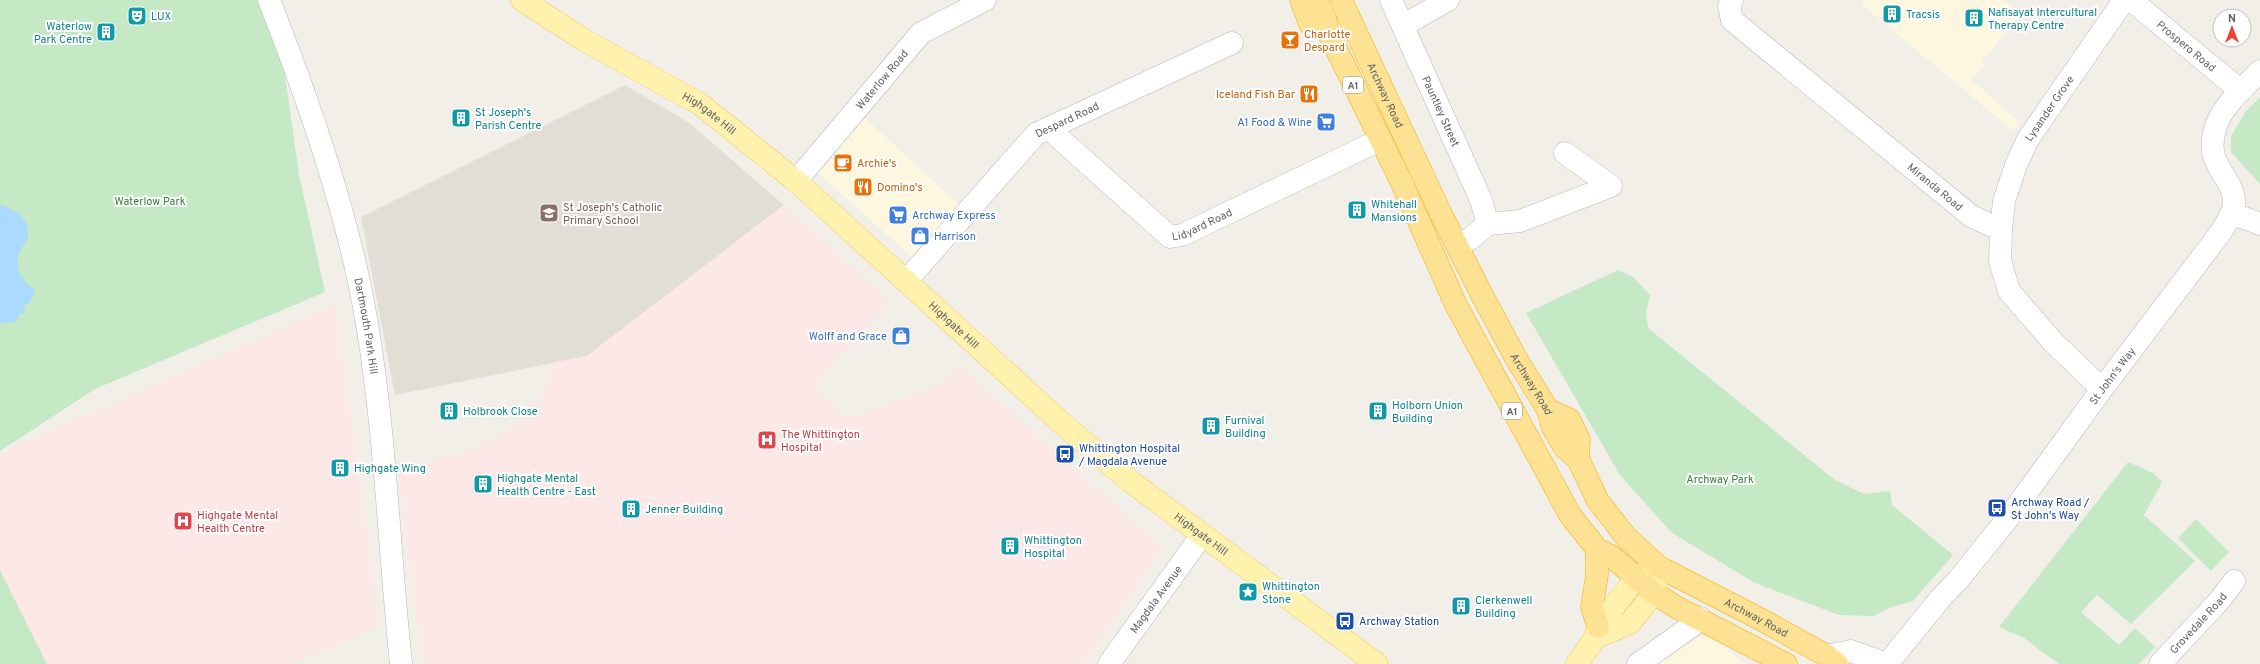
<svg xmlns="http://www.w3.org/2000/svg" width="2260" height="664" font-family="Overpass,sans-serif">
<rect width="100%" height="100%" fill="#f1efe8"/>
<!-- commercial -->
<path fill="#fef7e0" d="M1864 0H2003L2021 14 1981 62 1985 65 1972 80 2020 123 2014 131 1861 4Z
M865 118 960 206 914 259 815 170Z
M1706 634 1746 664H1656L1671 657 1699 637Z"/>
<!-- education -->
<path fill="#e1ded6" d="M625 85 688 122 784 205 587 356 395 395 361 217Z"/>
<!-- medical -->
<path fill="#fce8e6" d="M784 205 891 302 813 385 846 419 884 407 938 386 958 367 992 395 1163 548 1083 664H424L417 625 399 471 471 451 512 428 538 407 555 362 587 356Z
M335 305 380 625 292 664H33L0 589V454Z"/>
<!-- green -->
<path fill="#c5e8c5" d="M0 0H258L281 47 299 175 325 292 95 389 0 451Z
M2260 97V184L2231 152V136L2246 111Z
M1618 270 1632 276 1650 295 1646 312 1648 328 1835 480 1864 494 1890 491 1892 505 1953 555 1913 601 1892 607 1873 616 1839 615 1755 583 1672 533 1620 475 1526 313Z
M2128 462 2153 473 2162 482 2144 515 2195 561 2131 624 2097 595 2081 612 2119 645 2135 628 2155 647 2139 664H2059L2024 638 1999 627Z
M2196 519 2229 552 2211 571 2178 538Z
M0 570 47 664H0Z"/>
<!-- water -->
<path fill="#aadaff" d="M0 205C15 209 30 218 28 236 27 242 21 247 19 253 14 270 22 281 35 290L29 304H24L25 313 19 314 16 322 0 323Z"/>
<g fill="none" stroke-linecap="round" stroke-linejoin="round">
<!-- minor casing -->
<g stroke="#b5b8bc" stroke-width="23">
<g id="minor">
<path id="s1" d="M269 0C309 102 349 216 367 324 386 437 389 551 401 664"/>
<path id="s2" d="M1391 0 1481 200 1488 224"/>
<path id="s3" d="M1732 0 1729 6 1732 20 1971 216 2001 230 2000 261 2009 291 2053 342 2102 389"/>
<path id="s4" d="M2131 0 2241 91"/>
<path d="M1404 25 1448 0"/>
<path id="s5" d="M1048 128 1170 237 1182 235 1380 140"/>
<path id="s6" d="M796 181 921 33 985 0"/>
<path d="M2231 216 2242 217 2260 224"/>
<path id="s7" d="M2001 230 2004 201 2016 165 2028 139 2124 0"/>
<path d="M1457 244 1470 239 1488 224 1520 221 1611 186 1565 153"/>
<path id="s8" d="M907 280 1036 134 1232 43"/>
<path d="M1827 656 1851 651 1887 664"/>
<path id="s9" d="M1109 664 1202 535"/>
<path d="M1638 664 1693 625 1700 618"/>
<path id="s10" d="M1887 664 1940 599 1958 580 2009 517 2102 389 2221 232C2226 223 2233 214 2234 204 2235 175 2202 167 2216 126 2223 105 2245 87 2260 71"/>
<path id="s11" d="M2160 664 2219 601 2234 581"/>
</g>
</g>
<!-- major casing -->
<g stroke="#f2c960" stroke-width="23">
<g id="major">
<path id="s12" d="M522 0 584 40 700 104 796 181 1065 426 1130 481 1377 664"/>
<path d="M1595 638 1630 623 1654 593 1657 575"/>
<path d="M1577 664 1595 638 1598 627 1636 578 1659 567"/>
</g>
</g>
<!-- highway casing -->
<g stroke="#f9ab00" stroke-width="23">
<g id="highway">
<path d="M1301 0 1310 24 1327 30"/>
<path d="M1317 0 1325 18 1327 30 1401 181 1456 305 1570 515 1597 549 1611 556 1654 593 1676 607 1786 664"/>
<path id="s13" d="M1341 0 1441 214 1483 297 1517 360 1548 410 1553 428 1565 448 1578 459 1598 501 1626 537 1659 567 1762 620 1827 656 1837 664"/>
<path d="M1548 410 1569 419 1579 440 1578 459"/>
<path d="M1597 549V575L1592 606 1598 627"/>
</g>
</g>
<!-- minor -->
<use href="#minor" stroke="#fff" stroke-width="22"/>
<!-- major -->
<use href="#major" stroke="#fff2af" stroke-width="22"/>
<!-- highway -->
<use href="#highway" stroke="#fde293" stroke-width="22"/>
</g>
<!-- icons -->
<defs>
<g id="building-square" transform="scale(1)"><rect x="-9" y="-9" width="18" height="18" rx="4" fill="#0f9aa8" stroke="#fff"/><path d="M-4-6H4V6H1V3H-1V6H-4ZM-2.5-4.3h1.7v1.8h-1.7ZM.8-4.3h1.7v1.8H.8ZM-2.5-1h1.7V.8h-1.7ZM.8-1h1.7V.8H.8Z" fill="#fff"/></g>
<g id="theatre-square" transform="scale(1)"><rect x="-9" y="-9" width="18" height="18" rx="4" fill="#0f9aa8" stroke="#fff"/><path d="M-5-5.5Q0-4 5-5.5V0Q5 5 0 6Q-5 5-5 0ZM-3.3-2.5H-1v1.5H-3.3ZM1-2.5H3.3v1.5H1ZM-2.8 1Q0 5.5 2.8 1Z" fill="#fff"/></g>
<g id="bar-square" transform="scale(1)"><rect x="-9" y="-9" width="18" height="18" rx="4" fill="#e8710a" stroke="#fff"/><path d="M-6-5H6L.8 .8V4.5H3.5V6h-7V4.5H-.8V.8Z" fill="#fff"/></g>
<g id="restaurant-square" transform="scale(1)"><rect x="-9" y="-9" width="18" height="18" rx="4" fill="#e8710a" stroke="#fff"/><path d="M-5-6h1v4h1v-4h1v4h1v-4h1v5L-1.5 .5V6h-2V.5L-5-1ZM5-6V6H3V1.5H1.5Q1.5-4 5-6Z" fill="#fff"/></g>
<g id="supermarket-square" transform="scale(1)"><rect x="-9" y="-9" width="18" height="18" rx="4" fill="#3f7fe0" stroke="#fff"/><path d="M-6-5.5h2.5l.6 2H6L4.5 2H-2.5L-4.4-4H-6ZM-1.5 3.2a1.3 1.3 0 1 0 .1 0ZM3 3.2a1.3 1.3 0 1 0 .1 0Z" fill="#fff"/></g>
<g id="cafe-square" transform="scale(1)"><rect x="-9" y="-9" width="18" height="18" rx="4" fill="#e8710a" stroke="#fff"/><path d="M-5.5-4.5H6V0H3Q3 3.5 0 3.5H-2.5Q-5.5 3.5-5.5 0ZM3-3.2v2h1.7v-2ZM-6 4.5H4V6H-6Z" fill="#fff"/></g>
<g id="school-square" transform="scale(1)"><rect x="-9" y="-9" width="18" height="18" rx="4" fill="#8d6e63" stroke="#fff"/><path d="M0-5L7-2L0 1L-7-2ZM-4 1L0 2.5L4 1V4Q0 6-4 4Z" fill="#fff"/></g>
<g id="shop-square" transform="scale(1)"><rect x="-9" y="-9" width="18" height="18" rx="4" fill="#3f7fe0" stroke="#fff"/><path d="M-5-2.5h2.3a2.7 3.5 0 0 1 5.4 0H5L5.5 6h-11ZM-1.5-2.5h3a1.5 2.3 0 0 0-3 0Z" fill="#fff"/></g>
<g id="hospital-square" transform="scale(1)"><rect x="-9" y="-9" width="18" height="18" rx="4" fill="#e0444e" stroke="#fff"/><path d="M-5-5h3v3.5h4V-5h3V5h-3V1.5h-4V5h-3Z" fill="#fff"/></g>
<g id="bus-square" transform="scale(1)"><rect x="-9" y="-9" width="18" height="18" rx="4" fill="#1a4fb4" stroke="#fff"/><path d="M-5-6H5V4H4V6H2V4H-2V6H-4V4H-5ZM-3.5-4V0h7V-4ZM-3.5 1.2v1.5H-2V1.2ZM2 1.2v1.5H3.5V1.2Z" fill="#fff"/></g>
<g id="sight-square" transform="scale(1)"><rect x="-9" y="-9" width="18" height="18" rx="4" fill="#0f9aa8" stroke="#fff"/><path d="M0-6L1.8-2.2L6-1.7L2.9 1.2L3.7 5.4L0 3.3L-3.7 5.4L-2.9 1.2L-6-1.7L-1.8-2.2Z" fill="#fff"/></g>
</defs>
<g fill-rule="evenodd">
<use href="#building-square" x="1892" y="14"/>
<use href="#theatre-square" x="137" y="16"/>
<use href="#building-square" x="1974" y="18"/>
<use href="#building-square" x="106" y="32"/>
<use href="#bar-square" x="1290" y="40"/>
<use href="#restaurant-square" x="1309" y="94"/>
<use href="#building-square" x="461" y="118"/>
<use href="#supermarket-square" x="1326" y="122"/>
<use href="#cafe-square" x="843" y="163"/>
<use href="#restaurant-square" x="863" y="187"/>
<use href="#building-square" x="1357" y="210"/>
<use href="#school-square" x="549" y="213"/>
<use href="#supermarket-square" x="898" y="215"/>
<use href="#shop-square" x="920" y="236"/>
<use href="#shop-square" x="901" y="336"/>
<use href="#building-square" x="449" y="411"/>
<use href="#building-square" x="1378" y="411"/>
<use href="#building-square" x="1211" y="426"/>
<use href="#hospital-square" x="767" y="440"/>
<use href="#bus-square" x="1065" y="454"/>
<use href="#building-square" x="340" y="468"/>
<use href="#building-square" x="483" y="484"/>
<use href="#bus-square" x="1997" y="508"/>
<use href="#building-square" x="631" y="509"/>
<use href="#hospital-square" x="183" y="521"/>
<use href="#building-square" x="1010" y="546"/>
<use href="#sight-square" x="1248" y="592"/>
<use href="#building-square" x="1461" y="606"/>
<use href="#bus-square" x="1345" y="621"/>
</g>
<g text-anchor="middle" stroke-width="4" stroke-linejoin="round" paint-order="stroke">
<!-- shield labels -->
<g fill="#fff" stroke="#8f9295" stroke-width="1">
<rect x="1343" y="77" width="20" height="16" rx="3"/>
<rect x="1502" y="403" width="20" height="16" rx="3"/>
</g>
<g font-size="10" font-weight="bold" fill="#5f6368">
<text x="1353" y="89">A1</text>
<text x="1512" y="415">A1</text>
</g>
<!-- culture labels -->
<g font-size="11" fill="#0d838f" stroke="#fff" text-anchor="start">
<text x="1988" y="16">Nafisayat Intercultural<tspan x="1988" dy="13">Therapy Centre</tspan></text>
<text x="1906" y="18">Tracsis</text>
<text x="151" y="20">LUX</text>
<text x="92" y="30" text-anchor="end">Waterlow<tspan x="92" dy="13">Park Centre</tspan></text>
<text x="475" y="116">St Joseph's<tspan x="475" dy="13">Parish Centre</tspan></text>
<text x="1371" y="208">Whitehall<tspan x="1371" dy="13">Mansions</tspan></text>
<text x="1392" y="409">Holborn Union<tspan x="1392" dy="13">Building</tspan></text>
<text x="463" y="415">Holbrook Close</text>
<text x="1225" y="424">Furnival<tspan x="1225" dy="13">Building</tspan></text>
<text x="354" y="472">Highgate Wing</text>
<text x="497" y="482">Highgate Mental<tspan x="497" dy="13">Health Centre - East</tspan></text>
<text x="645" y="513">Jenner Building</text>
<text x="1024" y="544">Whittington<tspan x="1024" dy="13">Hospital</tspan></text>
<text x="1262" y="590">Whittington<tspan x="1262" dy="13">Stone</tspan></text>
<text x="1475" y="604">Clerkenwell<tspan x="1475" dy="13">Building</tspan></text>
</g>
<!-- food labels -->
<g font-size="11" fill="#c56008" stroke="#fff" text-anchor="start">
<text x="1304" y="38">Charlotte<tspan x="1304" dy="13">Despard</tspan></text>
<text x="1295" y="98" text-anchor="end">Iceland Fish Bar</text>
<text x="857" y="167">Archie's</text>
<text x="877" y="191">Domino's</text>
</g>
<!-- street labels -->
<g font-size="11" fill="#5f6368" stroke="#fff">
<text dy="4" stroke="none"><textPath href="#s4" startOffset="72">Prospero Road</textPath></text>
<text dy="4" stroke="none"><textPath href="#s6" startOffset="133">Waterlow Road</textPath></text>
<text dy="4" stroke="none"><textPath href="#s13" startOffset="105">Archway Road</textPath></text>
<text dy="4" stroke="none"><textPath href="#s7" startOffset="133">Lysander Grove</textPath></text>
<text dy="4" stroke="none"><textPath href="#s2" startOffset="122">Pauntley Street</textPath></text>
<text dy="4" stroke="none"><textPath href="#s12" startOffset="219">Highgate Hill</textPath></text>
<text dy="4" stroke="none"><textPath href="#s8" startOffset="229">Despard Road</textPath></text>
<text dy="4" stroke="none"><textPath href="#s3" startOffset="284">Miranda Road</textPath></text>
<text dy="4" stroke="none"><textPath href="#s5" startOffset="198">Lidyard Road</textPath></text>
<text dy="4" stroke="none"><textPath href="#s12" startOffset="543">Highgate Hill</textPath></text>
<text dy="4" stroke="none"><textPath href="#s1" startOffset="341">Dartmouth Park Hill</textPath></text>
<text dy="4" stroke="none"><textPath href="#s10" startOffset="366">St John's Way</textPath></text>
<text dy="4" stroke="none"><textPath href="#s13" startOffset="429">Archway Road</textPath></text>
<text dy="4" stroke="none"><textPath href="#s12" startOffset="867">Highgate Hill</textPath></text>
<text dy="4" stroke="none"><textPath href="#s9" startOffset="80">Magdala Avenue</textPath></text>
<text dy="4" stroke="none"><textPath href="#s13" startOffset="765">Archway Road</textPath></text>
<text dy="4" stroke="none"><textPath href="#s11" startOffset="56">Grovedale Road</textPath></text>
</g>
<!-- shop labels -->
<g font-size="11" fill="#366cbe" stroke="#fff" text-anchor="end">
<text x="1312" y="126">A1 Food &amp; Wine</text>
<text x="912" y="219" text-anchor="start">Archway Express</text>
<text x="934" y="240" text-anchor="start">Harrison</text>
<text x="887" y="340">Wolff and Grace</text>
</g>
<!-- park labels -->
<g font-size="11" fill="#348238" stroke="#fff">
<text x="150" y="205">Waterlow Park</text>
<text x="1720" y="483">Archway Park</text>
</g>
<!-- education labels -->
<g font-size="11" fill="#785e54" stroke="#fff" text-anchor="start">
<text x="563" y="211">St Joseph's Catholic<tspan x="563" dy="13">Primary School</tspan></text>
</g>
<!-- health labels -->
<g font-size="11" fill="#be3a42" stroke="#fff" text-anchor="start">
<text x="781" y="438">The Whittington<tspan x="781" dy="13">Hospital</tspan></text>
<text x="197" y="519">Highgate Mental<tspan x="197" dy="13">Health Centre</tspan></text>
</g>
<!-- transit labels -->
<g font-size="11" fill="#164399" stroke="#fff" text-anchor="start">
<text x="1079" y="452">Whittington Hospital<tspan x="1079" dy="13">/ Magdala Avenue</tspan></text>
<text x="2011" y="506">Archway Road /<tspan x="2011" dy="13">St John's Way</tspan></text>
<text x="1359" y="625">Archway Station</text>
</g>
</g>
<!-- north arrow -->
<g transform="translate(2232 28)"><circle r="19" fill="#ffffff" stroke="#bfc1c3"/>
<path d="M0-3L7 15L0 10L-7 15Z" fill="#ea4335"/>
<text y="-6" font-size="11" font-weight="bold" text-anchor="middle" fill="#5f6368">N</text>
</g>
</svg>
